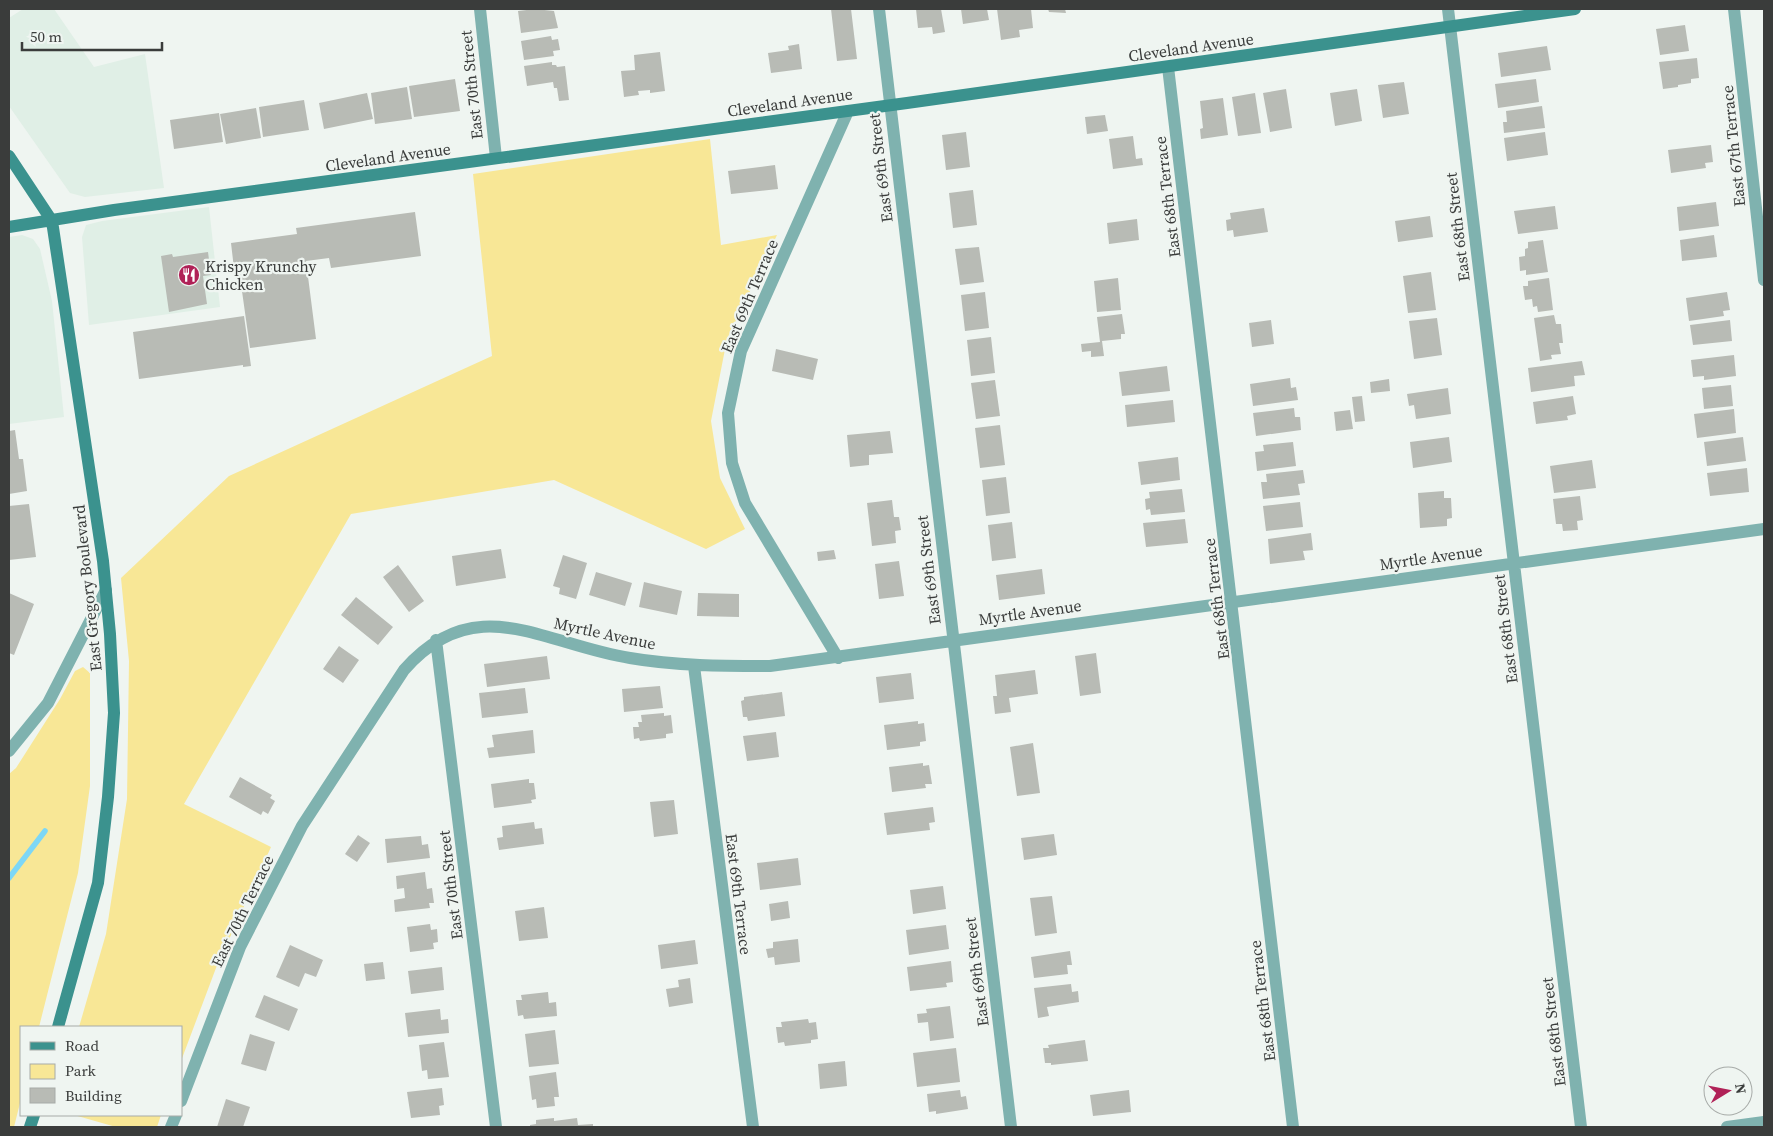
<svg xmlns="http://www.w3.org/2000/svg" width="1773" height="1136" font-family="'Source Serif 4',serif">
<rect width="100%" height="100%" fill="#eff5f1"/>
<!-- built -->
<path fill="#e0efe6" d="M23 9H54L94 67 145 54 164 188 85 197 70 193 9 106V18Z
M209 207 220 307 89 325 82 237 86 225 102 221Z
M22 235 33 239 40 249 52 301 64 417 9 424V237Z"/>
<!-- green -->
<path fill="#f8e796" d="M710 139 721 245 777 235 727 339 711 421 720 478 745 529 706 549 554 480 351 514 184 804 271 847 216 968 181 1061V1027H79L106 934 127 799 129 661 121 578 229 476 492 356 473 174Z
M83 667 90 673V786L78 873 39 1027H21V1099L14 1127H9V774L16 768 60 699 75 671Z
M74 1115H161L157 1127H116Z"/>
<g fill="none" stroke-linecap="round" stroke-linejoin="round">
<!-- stream -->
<path stroke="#7dd7f6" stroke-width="5.5" d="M9 878 45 831"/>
</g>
<!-- building -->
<path fill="#b8bbb5" d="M535 9 554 11 558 28 521 33 518 11Z
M831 9H851L857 59 837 61Z
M916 9H941L945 32 933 34 932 27 918 28Z
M961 9H987L989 20 963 24Z
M997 9H1031L1033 28 1019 30 1020 37 1001 40Z
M1048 9H1065L1066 13 1049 12Z
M1685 25 1689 51 1660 55 1656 29Z
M551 36 552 40 558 39 560 50 553 51 554 56 524 60 521 41Z
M799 44 802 69 771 73 768 53 789 50 788 46Z
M1547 46 1551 70 1501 77 1498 53Z
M660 52 665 91 650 93V90L638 91 639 95 624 97 621 71 635 70 634 55Z
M1697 58 1699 78 1691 79V83L1678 85V87L1663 89 1659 62Z
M552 62V65H556L557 67 565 66 569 100 559 101 557 88H554L553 82 527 86 524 66Z
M455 79 460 111 414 117 409 86Z
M1536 79 1539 102 1498 108 1495 84Z
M1404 82 1409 114 1383 118 1378 85Z
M407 87 412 119 375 124 371 93Z
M1286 89 1292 128 1270 132 1263 93Z
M1357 89 1362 121 1335 126 1330 93Z
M367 93 373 119 324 129 319 103Z
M1255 93 1261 133 1238 136 1232 97Z
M1223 98 1228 135 1201 139 1200 129 1203 128 1200 101Z
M304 100 309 130 263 137 259 107Z
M1542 106 1545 128 1504 133 1503 122H1507L1506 111Z
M256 108 261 138 226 144 220 114Z
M219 113 223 142 174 149 170 120Z
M1105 115 1108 131 1087 134 1085 117Z
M966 132 970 167 946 170 942 135Z
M1545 132 1548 155 1507 161 1504 138Z
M1133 136 1136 159 1142 158 1143 165 1113 169 1109 139Z
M1711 145 1713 162 1705 163 1706 168 1671 173 1668 150Z
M775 165 778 189 731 194 728 171Z
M973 190 977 225 953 228 949 193Z
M1716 202 1719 226 1679 231 1677 207Z
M1555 206 1558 229 1518 234 1514 211Z
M1264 208 1268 232 1234 237 1233 230 1227 231 1226 220 1231 219 1230 213Z
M415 212 421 256 331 268 329 258 306 261 316 339 250 348 240 277H235L231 243 297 234 296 228Z
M1430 216 1433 237 1398 242 1395 221Z
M1137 219 1139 240 1109 244 1107 223Z
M1714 235 1717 257 1682 261 1680 240Z
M1543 240 1548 272 1526 275V270L1520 271 1519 257 1525 256V249L1528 248V242Z
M979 247 984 282 960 285 955 249Z
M208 252 211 275 203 276 207 304 169 312 161 256 172 254 173 257Z
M1431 272 1436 310 1408 313 1403 276Z
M1118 278 1121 310 1097 312 1094 281Z
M1549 278 1553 310 1538 312 1537 306 1533 307 1532 299 1525 300 1523 286H1528V281Z
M985 292 989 328 965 331 961 295Z
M1727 292 1730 310 1723 311 1724 316 1689 321 1686 298Z
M1122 314 1125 334H1121V339L1102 341 1104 356 1091 357V351L1082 352 1081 344 1100 342 1097 317Z
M1554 315 1556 324H1561L1563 343H1559L1561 354 1551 355 1552 359 1540 361 1534 318Z
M244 316 251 366 243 367V365L139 379 133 332Z
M1437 318 1442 355 1414 359 1409 321Z
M1271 320 1274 344 1252 347 1249 323Z
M1730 320 1732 341 1693 345 1690 325Z
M991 337 995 373 971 376 967 340Z
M776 349 818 359 813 380 772 371Z
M1734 355 1736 376 1704 380V376L1693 377 1691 360Z
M1582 361 1585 375 1574 376 1575 386 1531 392 1528 368Z
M1167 366 1170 391 1122 396 1119 372Z
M1290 378 1291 388 1296 387 1298 400 1253 406 1250 384Z
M1389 379 1390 391 1371 393 1370 382Z
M995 380 1000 416 976 419 971 383Z
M1731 385 1733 406 1704 409 1702 388Z
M1448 388 1451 414 1416 419 1414 405 1409 406 1407 394Z
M1362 396 1365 421 1355 422 1352 397Z
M1573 396 1576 414 1567 416 1568 420 1536 424 1533 402Z
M1173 400 1175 422 1127 427 1125 405Z
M1294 408 1295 417H1300L1301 430 1256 436 1253 413Z
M1734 409 1736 433 1697 438 1694 414Z
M1350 410 1353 429 1336 431 1334 412Z
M1000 425 1005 465 980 468 975 428Z
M15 430 19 459H23L27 491 9 494V431Z
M890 431 893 453 869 455V465L850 467 847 435Z
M1449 437 1452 462 1413 468 1410 442Z
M1743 437 1746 461 1707 466 1704 442Z
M1293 442 1296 466 1257 471 1255 452 1264 451 1263 445Z
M1178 457 1180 480 1141 485 1138 462Z
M1592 460 1596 488 1554 493 1550 466Z
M1747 468 1749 492 1710 496 1707 473Z
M1303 470 1305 483 1298 484 1300 495 1263 499 1261 482H1267L1266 474Z
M1006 477 1010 513 986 516 982 480Z
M1182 489 1185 512 1151 515 1150 509 1146 510 1145 499 1150 498 1149 492Z
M1444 491V498H1451L1452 518 1447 519V526L1420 528 1418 493Z
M1580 496 1583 520 1577 521 1578 530 1563 531 1562 524H1556L1553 499Z
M892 500 894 517H899L901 530 895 531 896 543 872 546 867 503Z
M1300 502 1303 527 1266 531 1263 506Z
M29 504 36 557 9 560V506Z
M1185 519 1188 543 1146 547 1143 523Z
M1012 522 1016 558 992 561 988 525Z
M1311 533 1313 550 1303 551 1305 560 1270 564 1268 539Z
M501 549 506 578 456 586 452 556Z
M834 550 836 559 818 561 817 552Z
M563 555 587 563 576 599 559 594 560 588 553 586Z
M899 561 904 596 879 599 875 564Z
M398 565 424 601 409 612 383 577Z
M1042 569 1045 594 999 600 996 575Z
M596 572 632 583 625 606 589 595Z
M644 582 682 591 677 615 639 607Z
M9 593 34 604 14 655 9 653Z
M698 593 739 594V617L697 616Z
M356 597 393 627 378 645 341 615Z
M339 646 359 660 343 683 323 669Z
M1096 653 1101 693 1080 696 1075 656Z
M547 656 550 679 487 687 484 664Z
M1035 670 1038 694 1009 698 1011 712 995 714 993 696H997L995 675Z
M911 673 914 699 879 703 876 677Z
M660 686 663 708 624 712 622 689Z
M525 688 528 713 482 718 479 693Z
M782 692 785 716 748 721 747 717H743L741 701 744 700V697Z
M664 713V716L671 715 673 733 666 734V738L640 741 639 738 634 739 633 727H639L638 722H642L641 715Z
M918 721V724L924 723 926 741 920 742V746L887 750 884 725Z
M533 730 535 753 489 758 487 748 494 747 492 735Z
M776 732 779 757 747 761 743 736Z
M1033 743 1040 793 1017 796 1010 747Z
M923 763V766L929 765 932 784H925L926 788 892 792 889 767Z
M240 777 272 795 270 798 275 801 268 814 263 811 261 815 229 797Z
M529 779V783H534L536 799 531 800 532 803 494 808 491 784Z
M674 800 678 834 654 837 650 802Z
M933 807 935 822 929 823 930 830 887 835 884 813Z
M534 822 535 829 542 828 544 844 499 850 497 838 503 837 502 826Z
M1054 834 1057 855 1024 860 1021 838Z
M358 835 370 843 357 862 345 854Z
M421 836 422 845 428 844 430 858 387 863 385 839Z
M798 858 801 885 760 890 757 863Z
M425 872 427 889 432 888 434 903H429L430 908 395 912 394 900 405 898 404 888 397 889 396 876Z
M943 886 946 909 913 914 910 890Z
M1052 896 1057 933 1035 936 1030 898Z
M788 901 790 918 771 921 769 904Z
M544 907 548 938 519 941 515 911Z
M430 924 431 930 437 929 438 942 433 943 434 949 410 952 407 927Z
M946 925 949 949 909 955 906 930Z
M798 939 800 962 775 965 774 957 768 958 766 949 773 948V942Z
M695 940 698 964 661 969 658 945Z
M290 945 323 960 316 977 305 973 299 987 276 977Z
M1070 951 1072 965H1067L1068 974 1034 978 1031 957Z
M951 961 953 982 946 983 947 987 910 991 907 967Z
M383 962 385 979 366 981 364 964Z
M442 967 444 990 411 994 408 971Z
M690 978 693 1003 669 1007 666 989 679 987 678 980Z
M1071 984 1072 992 1078 991 1079 1002 1047 1007 1049 1016 1038 1018 1034 988Z
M548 992 549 1003 556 1002 557 1016 524 1019 523 1015 518 1016 516 1000H522L521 995Z
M264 995 298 1009 289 1031 255 1017Z
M950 1006 954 1038 930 1041 928 1022 918 1023 917 1014 927 1013 926 1009Z
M440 1009 441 1020 448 1019 449 1033 408 1037 405 1013Z
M808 1019 809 1023 816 1022 818 1039 811 1040V1043L785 1046 784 1042 778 1043 776 1027H782L781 1022Z
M555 1030 559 1064 529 1067 525 1034Z
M250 1034 275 1042 266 1071 241 1064Z
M1085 1040 1088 1061 1051 1065V1063H1045L1043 1048H1049L1048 1045Z
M444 1042 449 1077 428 1079 427 1070 422 1071 419 1045Z
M956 1048 960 1082 917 1087 913 1053Z
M845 1061 847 1086 820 1089 818 1064Z
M556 1072 559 1097H554L555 1106 537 1108 536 1099 532 1100 529 1076Z
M442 1088 444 1105 439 1106 440 1115 411 1118 407 1092Z
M960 1090 961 1097 966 1096 968 1109 936 1114V1111L929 1112 927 1094Z
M1129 1090 1131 1112 1093 1116 1090 1095Z
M226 1099 250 1107 243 1127H217Z
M554 1118V1121L577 1118 578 1125 593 1124V1127H530V1125L536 1124V1120Z"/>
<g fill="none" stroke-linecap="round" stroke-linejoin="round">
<!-- street -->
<path stroke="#7fb2af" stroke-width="12" d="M480 9 496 158
M879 9 1011 1127
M1448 9 1581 1127
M1734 9 1764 280
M1168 67 1293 1127
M436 640 496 1127
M838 658 745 503 732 463 728 413 741 351 848 111
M694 666 753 1127
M9 751 48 703 106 590
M181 1101 240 947 302 826 404 670C476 588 544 645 630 658 676 666 723 666 770 666L1764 529
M171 1127 176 1115
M1727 1127 1764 1122"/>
<!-- secondary -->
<path stroke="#3b928e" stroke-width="12" d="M9 156 52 221 103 561 110 634 114 713 108 797 98 883 58 1027
M9 227 114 210 907 103 1575 9
M30 1127 34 1115"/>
</g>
<!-- icons -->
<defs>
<g id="restaurant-disc" transform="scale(1.125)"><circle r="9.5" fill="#b02157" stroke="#eff5f1"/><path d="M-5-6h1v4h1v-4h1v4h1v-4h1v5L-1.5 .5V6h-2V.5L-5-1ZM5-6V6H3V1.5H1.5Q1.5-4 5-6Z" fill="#fff"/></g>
</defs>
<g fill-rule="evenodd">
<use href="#restaurant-disc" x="189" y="275"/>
</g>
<g text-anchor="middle" stroke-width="4.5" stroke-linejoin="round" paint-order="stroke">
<!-- street labels -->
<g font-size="16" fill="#3a3c3b" stroke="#eff5f1">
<text transform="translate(1191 47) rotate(-8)" y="6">Cleveland Avenue</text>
<text transform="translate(471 85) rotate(-96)" y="6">East 70th Street</text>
<text transform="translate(790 102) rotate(-8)" y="6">Cleveland Avenue</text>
<text transform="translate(1733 146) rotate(-96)" y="6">East 67th Terrace</text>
<text transform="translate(388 157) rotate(-8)" y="6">Cleveland Avenue</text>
<text transform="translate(880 168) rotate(-97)" y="6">East 69th Street</text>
<text transform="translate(1167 197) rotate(-97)" y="6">East 68th Terrace</text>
<text transform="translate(1457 227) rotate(-97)" y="6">East 68th Street</text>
<text transform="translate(749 296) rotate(-67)" y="6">East 69th Terrace</text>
<text transform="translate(1431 557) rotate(-8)" y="6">Myrtle Avenue</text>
<text transform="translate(928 570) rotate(-97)" y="6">East 69th Street</text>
<text transform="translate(87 588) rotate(-96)" y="6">East Gregory Boulevard</text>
<text transform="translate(1216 599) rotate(-97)" y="6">East 68th Terrace</text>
<text transform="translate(1030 612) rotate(-8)" y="6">Myrtle Avenue</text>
<text transform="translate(1505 629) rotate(-97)" y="6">East 68th Street</text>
<text transform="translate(605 633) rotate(12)" y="6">Myrtle Avenue</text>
<text transform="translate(450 885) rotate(-97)" y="6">East 70th Street</text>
<text transform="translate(739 894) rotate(83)" y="6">East 69th Terrace</text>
<text transform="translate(242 911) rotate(-64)" y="6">East 70th Terrace</text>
<text transform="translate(976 972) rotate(-97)" y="6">East 69th Street</text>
<text transform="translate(1262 1001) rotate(-97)" y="6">East 68th Terrace</text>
<text transform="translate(1553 1032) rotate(-97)" y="6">East 68th Street</text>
</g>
<!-- poi labels -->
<g font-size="16" fill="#3a3c3b" stroke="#eff5f1" text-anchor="start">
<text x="205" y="272">Krispy Krunchy<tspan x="205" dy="18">Chicken</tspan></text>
</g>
</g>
<!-- border -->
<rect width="1773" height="1136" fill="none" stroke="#3a3c3b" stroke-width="20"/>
<!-- legend -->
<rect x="20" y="1026" width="162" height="90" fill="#eff5f1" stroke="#a7aba8"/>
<rect x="30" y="1042" width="25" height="8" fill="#3b928e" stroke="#a7aba8"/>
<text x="65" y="1051" font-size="15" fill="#3a3c3b">Road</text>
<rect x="30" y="1064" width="25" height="15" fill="#f8e796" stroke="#a7aba8"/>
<text x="65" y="1076" font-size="15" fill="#3a3c3b">Park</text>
<rect x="30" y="1088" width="25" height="15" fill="#b8bbb5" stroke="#a7aba8"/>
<text x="65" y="1101" font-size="15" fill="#3a3c3b">Building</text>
<!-- north arrow -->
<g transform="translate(1728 1091) rotate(80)"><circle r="24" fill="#eff5f1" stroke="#a7aba8"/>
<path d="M0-4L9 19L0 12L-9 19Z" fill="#b02157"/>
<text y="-8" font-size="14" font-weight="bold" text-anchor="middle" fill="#3a3c3b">N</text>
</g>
<!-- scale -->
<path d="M22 42v8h140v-8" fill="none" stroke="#3a3c3b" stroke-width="2.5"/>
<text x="30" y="42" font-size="15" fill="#3a3c3b" stroke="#eff5f1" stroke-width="4" paint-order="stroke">50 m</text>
</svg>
